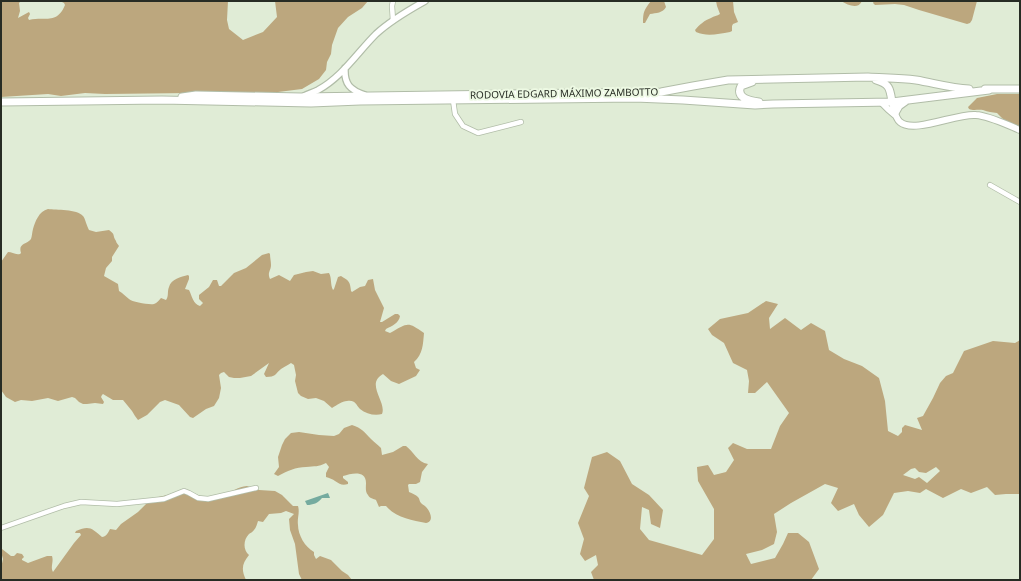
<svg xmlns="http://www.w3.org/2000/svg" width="1021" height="581" font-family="'Noto Sans',sans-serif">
<rect width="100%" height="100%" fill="#e0ecd6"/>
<!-- forest -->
<path fill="#bca77e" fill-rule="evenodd" d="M1 1H21L19 3 20 11 18 18 29 12 30 14 28 18 29 20C44 16 57 25 65 5L64 3 60 1H228L227 20 229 29 243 40 263 32 277 17 275 1H368L362 8 348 17 338 28 332 45 331 54 327 62 326 70 319 79 302 89 278 92 241 94 191 93 105 94 85 93 61 96 48 94 1 97Z
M651 1H664L666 7C663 13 656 13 650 14L645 23H643C643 12 644 10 651 1Z
M716 1H733L734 12 738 22 733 24 732 26V31L730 32C718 34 707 37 696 32L695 30C699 25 705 20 711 18 714 16 717 16 720 14L717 6Z
M841 1H862C858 10 848 5 841 1Z
M874 1H977L972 20 970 23 967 24 919 10 904 5 895 4 875 5 873 3Z
M997 94H1020V129L1004 120 997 113C992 112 988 112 983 110 978 109 974 111 969 109L968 107 977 98Z
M48 209C56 210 77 209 83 216 85 218 87 227 89 230L96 232 109 230C116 235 112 235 116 241 116 243 118 244 119 246L112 257V261L106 268 104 276 118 284 119 291C123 293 125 296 129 299 132 302 149 305 154 304 157 303 159 300 161 298L166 300C169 296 167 292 169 287 171 279 181 277 188 275L189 276V279L185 289 189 290C192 296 193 304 200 306L203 303 199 299V295L209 287 213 280H217L219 286H221L234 273 246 268 262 255 269 253 270 254C270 258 271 261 271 265 271 271 267 272 270 279L279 275 290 281 294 275 306 272 313 271 321 274 329 273C332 278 330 284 333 290L334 289 338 277 341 276C349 281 350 281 351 291L352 292 360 287 365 286 368 280 373 279 375 290 384 308 380 322H382L395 314H398L400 316C399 323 392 326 386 329L385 331 390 333C408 323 407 321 424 333 423 344 423 354 414 362L416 368 420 370 416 376 399 384 391 381 383 374C365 384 387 402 382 414 375 416 366 414 360 409 355 404 356 400 347 401 342 401 337 405 332 408L324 401 316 398 308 399 301 396 298 393 295 381 296 375 294 365 291 363C288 365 284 367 281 369 275 374 276 377 266 377L264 374 269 363 251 376 240 378H234L229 377 224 372 221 373 219 375 221 388 219 398 214 406 206 409 193 418 190 417 179 405 165 400 160 402 147 415 138 420 135 416 132 411 123 400H113L103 394 102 395 101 397 104 402 103 404 95 403 87 404H83L79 402 75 398 72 397 58 401 48 398 32 401 21 400 15 402 6 397 1 390V262L8 252C12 252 15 255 20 254L21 253C18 243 26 245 31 239 32 236 32 233 33 229 35 222 39 211 48 209Z
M766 301 778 304 769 318 770 329 785 318 801 330 811 323 825 331 829 350 844 359 862 366 879 378 885 401 888 431 898 436 902 432V428L905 425 922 430 917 418 923 416 933 398 940 383 946 376 953 373 964 351 993 341 1015 343 1020 340V494H1006L995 495 987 487 971 493 961 489 943 498 926 489 920 493 908 491 894 493 883 515 869 527 859 515 854 504 838 511 831 503 838 488 825 484 791 503 774 514 777 532 774 544 762 550 746 554 751 564 775 558 783 544 788 533H798L809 542 819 569 811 580H594L591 572 598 565 596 555 585 561 580 554 584 539 578 523 589 496 584 488 592 457 607 452 620 461 632 484 649 495 663 510 660 528 651 524 649 510 642 507 640 529 649 540 702 555 714 539V509L698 481 697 467 708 465 714 475 726 472 734 460 728 448 733 443 747 449H771L780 426 789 413 767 382 755 393H748L749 381 747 370 733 363 724 343 712 335 708 329 720 319 748 313ZM936 467 940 471 927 483 919 477 915 479 903 475 911 469 915 468 919 472 926 473Z
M352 425C362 428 364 432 371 439 374 442 378 445 381 448L382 455 393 452 403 446H406C414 452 417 462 428 464L422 472 420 482 416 484H409L408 485 409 492C412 493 416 495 418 497 420 499 419 501 421 503 423 505 424 505 426 507 431 512 434 522 426 523 412 520 396 518 386 506H381L379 507 376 500C374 499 369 498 368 495 365 492 366 487 366 483 366 470 352 473 343 476V478L348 482V484C342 486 340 484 335 481 333 479 329 478 326 477V473L329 467 326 463C318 467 315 466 306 467 296 467 287 471 278 476L274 474 279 467 278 457 282 445 285 439 291 433 299 432 319 435 334 436 339 434 344 428Z
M247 486 259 490 275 491 282 495 293 506H298C300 513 297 518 298 525 298 535 305 547 314 552V555L316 559 320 556 331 560 342 571 348 575 352 580H302L299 574 295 544 290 530 289 519 294 514 286 511 281 513 269 514 263 522 258 521C257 524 256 528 254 530 253 532 250 533 249 534 243 540 243 550 249 555 242 564 241 569 246 580H2L1 568 3 559 1 552 2 549 11 556H14L17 553 22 554 24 557 22 559V560L28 563 47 556H52C54 562 50 567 53 572L74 543 81 535 80 533H75L76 531C89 525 92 528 102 537 106 537 108 533 110 529L116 530 121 524 138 512 149 501 154 498 185 491 191 492 205 498 219 494 225 496C232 491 238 487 247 486Z"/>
<!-- water -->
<path fill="#75ab9f" d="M328 493 330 498H322C318 503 313 505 307 505L305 501Z"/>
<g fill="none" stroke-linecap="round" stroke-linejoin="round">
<!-- minor casing -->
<g stroke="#b1bda8" stroke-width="6">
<path id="minor" d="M393 21 392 6 393 1
M453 100 455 114 463 126 478 133 521 122
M990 185 1020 202
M1 528 64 506 81 502 117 504 155 500 164 499 184 491 189 493 198 498 208 499 256 488"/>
</g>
<!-- tertiary casing -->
<g stroke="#b1bda8" stroke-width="8">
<path id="tertiary" d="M345 68C344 84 350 90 365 95
M304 96C308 94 314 92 318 90 342 77 357 53 376 34 390 21 407 11 425 1"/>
</g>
<!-- secondary casing -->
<g stroke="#b1bda8" stroke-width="8">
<path id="secondary" d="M892 102C894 109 895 118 900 122 914 134 957 113 976 115 990 116 1007 125 1020 130
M882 103 888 109 895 115"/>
</g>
<!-- primary casing -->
<g stroke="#b1bda8" stroke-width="9">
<path id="primary" d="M876 80C890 84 890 89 892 102
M752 82 741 86C735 98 750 101 759 102
M985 89H1020
M182 97 196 95 301 97 661 92 693 86 728 80 868 77C884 78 900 78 916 80 934 83 951 88 969 89
M1 102 162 100 311 103 360 101 635 98 683 100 755 105 773 104 892 102 989 90
M895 113 899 106 906 101"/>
</g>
<!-- minor -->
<use href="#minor" stroke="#fff" stroke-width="4.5"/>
<!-- tertiary -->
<use href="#tertiary" stroke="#fff" stroke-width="5.5"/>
<!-- secondary -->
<use href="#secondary" stroke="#fff" stroke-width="6"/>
<!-- primary -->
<use href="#primary" stroke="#fff" stroke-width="7"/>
</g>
<g text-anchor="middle" stroke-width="4" stroke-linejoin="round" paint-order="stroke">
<!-- street labels -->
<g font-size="10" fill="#272c24" stroke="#edf9e3">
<text transform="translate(564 93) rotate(-1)" y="4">RODOVIA EDGARD MÁXIMO ZAMBOTTO</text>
</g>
</g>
<!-- border -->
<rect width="1021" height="581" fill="none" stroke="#272c24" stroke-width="4"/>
</svg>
